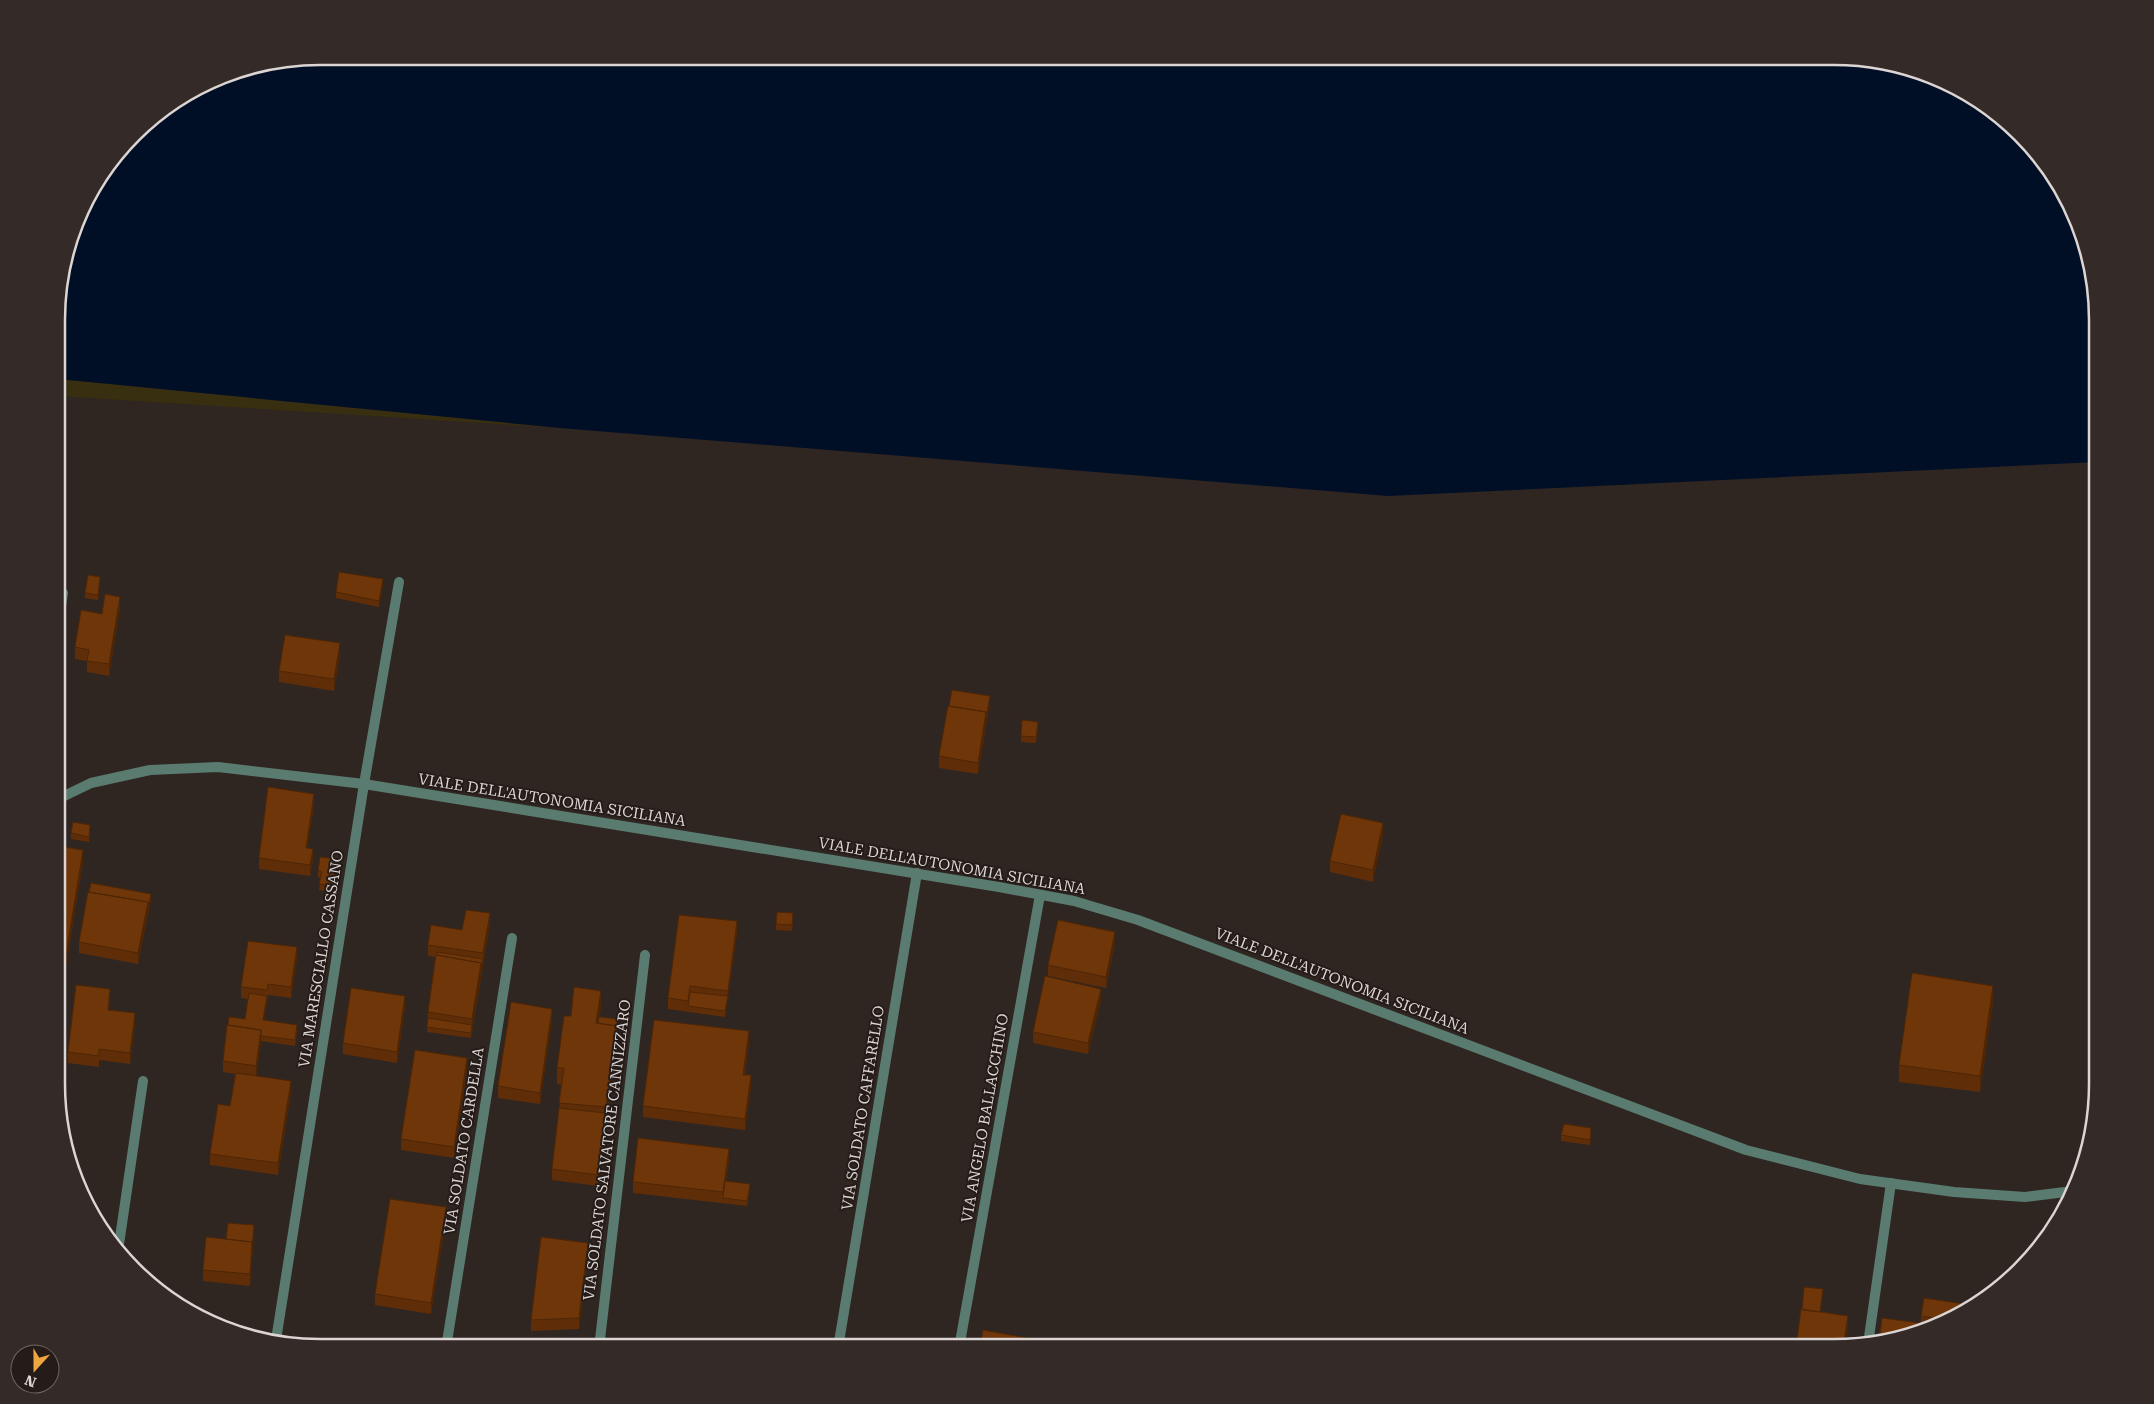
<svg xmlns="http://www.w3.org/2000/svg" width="2154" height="1404" font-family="'Roboto Serif',serif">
<rect width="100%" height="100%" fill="#2f2622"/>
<!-- sand -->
<path fill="#372f0f" d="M58 379 560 428 58 396Z"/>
<!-- water -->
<path fill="#000f26" d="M320 56H1834L1919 70 1981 101 2032 146 2063 188 2089 251 2097 303V462L1388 496 560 428 58 379V286L84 203 146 122 219 76Z"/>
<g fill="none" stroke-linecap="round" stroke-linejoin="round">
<!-- minor -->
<path stroke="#5a7c70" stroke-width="10" d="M58 626 63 593
M118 1251 143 1081
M276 1340 364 784 399 582
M1868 1344 1891 1183
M446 1348 512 938
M599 1348 645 955
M838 1348 917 873
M959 1348 1040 895"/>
<!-- tertiary -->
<path stroke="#5a7c70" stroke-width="10" d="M58 799 91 783 150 770 218 767 364 784 999 887 1074 901 1138 920 1746 1150 1860 1179 1954 1192 2025 1197 2073 1191"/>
</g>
<!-- wall -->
<path fill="#5f2e08" d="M100 583 98 600 85 598V593Z
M383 585 379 607 336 598V592Z
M120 608 109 676 87 672V661L75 659V647L102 614Z
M340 655 334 691 279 682V671Z
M990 702 978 774 939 768V756Z
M1038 727 1036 743 1021 742V736Z
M314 805 307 848 313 860 310 876 259 869V858Z
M90 830 89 842 71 839V833Z
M1383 834 1373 882 1330 872V861Z
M58 846 83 862 66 966 58 965Z
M337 865 333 892 319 890 321 878 318 877V871Z
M151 899 138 964 79 953V942Z
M793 918 792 931 776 930V924Z
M490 924 471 1038 427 1032 428 1012 435 957 428 956V945L462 930Z
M737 933 725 1017 668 1009V998Z
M1115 943 1106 988 1048 976V965Z
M297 958 291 998 268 995 264 1020 297 1031 295 1046 261 1041 256 1076 291 1092 278 1175 210 1165V1154L230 1106 235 1074 223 1072V1061L245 1019 248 999 241 998V987Z
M110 1000 109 1010 135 1024 130 1064 99 1060V1067L68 1063V1052Z
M1101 1000 1088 1054 1033 1043V1032Z
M1993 1002 1980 1092 1899 1082V1065Z
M405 1007 397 1063 343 1054V1043Z
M601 1007 599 1017 618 1025 598 1186 552 1180V1169L562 1085 557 1084V1068L571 1016Z
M552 1020 540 1104 498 1098V1086Z
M749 1042 745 1075 751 1087 745 1130 643 1117V1106Z
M467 1069 454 1158 401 1150V1139Z
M1591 1134 1590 1145 1561 1141V1135Z
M729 1160 726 1181 750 1189 747 1206 633 1193V1182Z
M446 1218 431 1314 375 1305V1294Z
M254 1231 250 1286 203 1281V1270L226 1239Z
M588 1254 579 1329 531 1331V1320Z
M1965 1310V1313L1937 1324 1921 1322V1316Z"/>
<!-- shaded-wall -->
<path fill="#4e2606" d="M100 577V583L98 600V595Z
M383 579V585L379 607V601Z
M120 597V608L109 676V664Z
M340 643V655L334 691V679Z
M990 696V702L978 774V763L986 712Z
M314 794V805L306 859V848Z
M1383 823V834L1373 882V870Z
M313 849V860L310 876V865Z
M83 850V862L66 966V955Z
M337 859V865L333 892V886Z
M151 894V899L138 964V953L148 902Z
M490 913V924L471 1038 472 1019 481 963 483 959V953Z
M737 921V933L725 1017 728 991Z
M1115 932V943L1106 988V977Z
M297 947V958L291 998V987Z
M1993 986V1002L1980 1092V1076Z
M61 988V999L58 1013V1002Z
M110 989V1000L108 1021V1010Z
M1101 989V1000L1088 1054V1043Z
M601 991V1007L597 1034 596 1023Z
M267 996V1001L263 1026V1020Z
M405 996V1007L397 1063V1052Z
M552 1009V1020L540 1104V1093Z
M135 1013V1024L130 1064V1053Z
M616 1026V1042L598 1186V1175Z
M261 1030V1041L256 1077V1066Z
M749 1031V1042L743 1086V1075Z
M467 1058V1069L454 1158V1147Z
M751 1075V1087L745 1130V1119Z
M291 1081V1092L278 1175V1163Z
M729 1149V1160L723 1198V1192Z
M446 1207V1218L431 1314V1303Z
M254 1225V1231L250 1286V1274Z
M588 1243V1254L579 1329V1318Z
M1848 1316V1327L1845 1347H1843Z"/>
<!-- building -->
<path fill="#6f3609" stroke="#4e2606" d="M339 572 383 579 379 601 336 592Z
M88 575 100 577 98 595 85 593Z
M105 594 120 597 109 664 87 661 89 650 75 647 81 610 102 614Z
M285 635 340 643 334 679 279 671Z
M952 690 990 696 986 718V712L949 706Z
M948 706 986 712 978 763 939 756Z
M1022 720 1038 722 1036 737 1021 736Z
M268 787 314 794 306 848 313 849 310 865 259 858Z
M1341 814 1383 823 1373 870 1330 861Z
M73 822 90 825 89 837 71 833Z
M58 846 83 850 66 955 58 953Z
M320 857 337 859 333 886 319 884 322 872 318 871Z
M91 883 151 894 148 908V902L89 892Z
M88 892 148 902 138 953 79 942Z
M466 910 490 913 483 953 428 945 431 925 462 930Z
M777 912 793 913 792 925 776 924Z
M679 915 737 921 728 991 690 986 688 1001 668 998Z
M1058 920 1115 932 1106 977 1048 965Z
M248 941 297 947 291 987 268 984 267 990 241 987Z
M437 952 483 959 481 968V963L437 955Z
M436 955 481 963 472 1019 428 1012Z
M1912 973 1993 986 1980 1076 1899 1065Z
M1045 976 1101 989 1088 1043 1033 1032Z
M76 985 110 989 108 1010 135 1013 130 1053 99 1049V1056L68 1052Z
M58 987 61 988 58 1002Z
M574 987 601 991 596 1023 616 1026 606 1107 559 1103 564 1068H557L564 1016H571Z
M351 988 405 996 397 1052 343 1043Z
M690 992 728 996 725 1011 688 1006Z
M249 993 267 996 263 1020 297 1025 295 1040 261 1036V1030L228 1025 229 1017 245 1019Z
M511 1002 552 1009 540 1093 498 1086Z
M599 1017 618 1019 616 1036V1026L598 1023Z
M428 1018 472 1025 471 1033 427 1027Z
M654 1020 749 1031 743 1075H751L745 1119 643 1106Z
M227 1025 261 1030 256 1066 223 1061Z
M415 1050 467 1058 454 1147 401 1139Z
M236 1073 291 1081 278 1163 210 1154 218 1104 230 1106Z
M559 1108 606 1113 598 1175 552 1169Z
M1564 1124 1591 1128 1590 1140 1561 1135Z
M638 1138 729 1149 723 1192 633 1182Z
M725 1181 750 1184 747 1201 723 1198Z
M390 1199 446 1207 431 1303 375 1294Z
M228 1223 254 1225 252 1247V1242L226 1239Z
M206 1237 252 1242 250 1274 203 1270Z
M541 1237 588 1243 579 1318 531 1320Z
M1804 1287 1823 1289 1820 1312 1802 1310Z
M1924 1298 1965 1304 1964 1313 1947 1320 1921 1316Z
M1801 1309 1848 1316 1843 1347H1796Z
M1882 1318 1928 1324V1328L1903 1339 1879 1343Z
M983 1330 1033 1339 1032 1347 980 1348Z"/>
<g text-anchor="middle" stroke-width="4" stroke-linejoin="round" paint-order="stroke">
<!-- street labels -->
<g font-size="15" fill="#dcd5d3" stroke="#251c19">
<text transform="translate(552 800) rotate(9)" y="5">VIALE DELL'AUTONOMIA SICILIANA</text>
<text transform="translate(952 866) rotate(10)" y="5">VIALE DELL'AUTONOMIA SICILIANA</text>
<text transform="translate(321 959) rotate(-81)" y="5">VIA MARESCIALLO CASSANO</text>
<text transform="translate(1342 981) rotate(21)" y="5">VIALE DELL'AUTONOMIA SICILIANA</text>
<text transform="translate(863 1108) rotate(-81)" y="5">VIA SOLDATO CAFFARELLO</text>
<text transform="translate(985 1118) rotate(-80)" y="5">VIA ANGELO BALLACCHINO</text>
<text transform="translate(464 1141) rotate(-81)" y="5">VIA SOLDATO CARDELLA</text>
<text transform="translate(607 1150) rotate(-83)" y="5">VIA SOLDATO SALVATORE CANNIZZARO</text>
</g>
</g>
<!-- crop -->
<path d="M0 0H2154V1404H0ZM320 65H1834A255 255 0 0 1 2089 320V1084A255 255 0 0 1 1834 1339H320A255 255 0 0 1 65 1084V320A255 255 0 0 1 320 65Z" fill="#342b28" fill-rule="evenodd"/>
<path fill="none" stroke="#dcd5d3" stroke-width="2.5" d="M320 65H1834A255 255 0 0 1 2089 320V1084A255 255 0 0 1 1834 1339H320A255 255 0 0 1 65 1084V320A255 255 0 0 1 320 65Z"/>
<!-- north arrow -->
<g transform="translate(35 1369) rotate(201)"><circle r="24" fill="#251c19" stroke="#6e6663"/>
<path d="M0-4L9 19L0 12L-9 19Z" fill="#f0a63f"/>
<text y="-8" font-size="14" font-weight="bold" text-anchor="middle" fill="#dcd5d3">N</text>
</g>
</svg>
